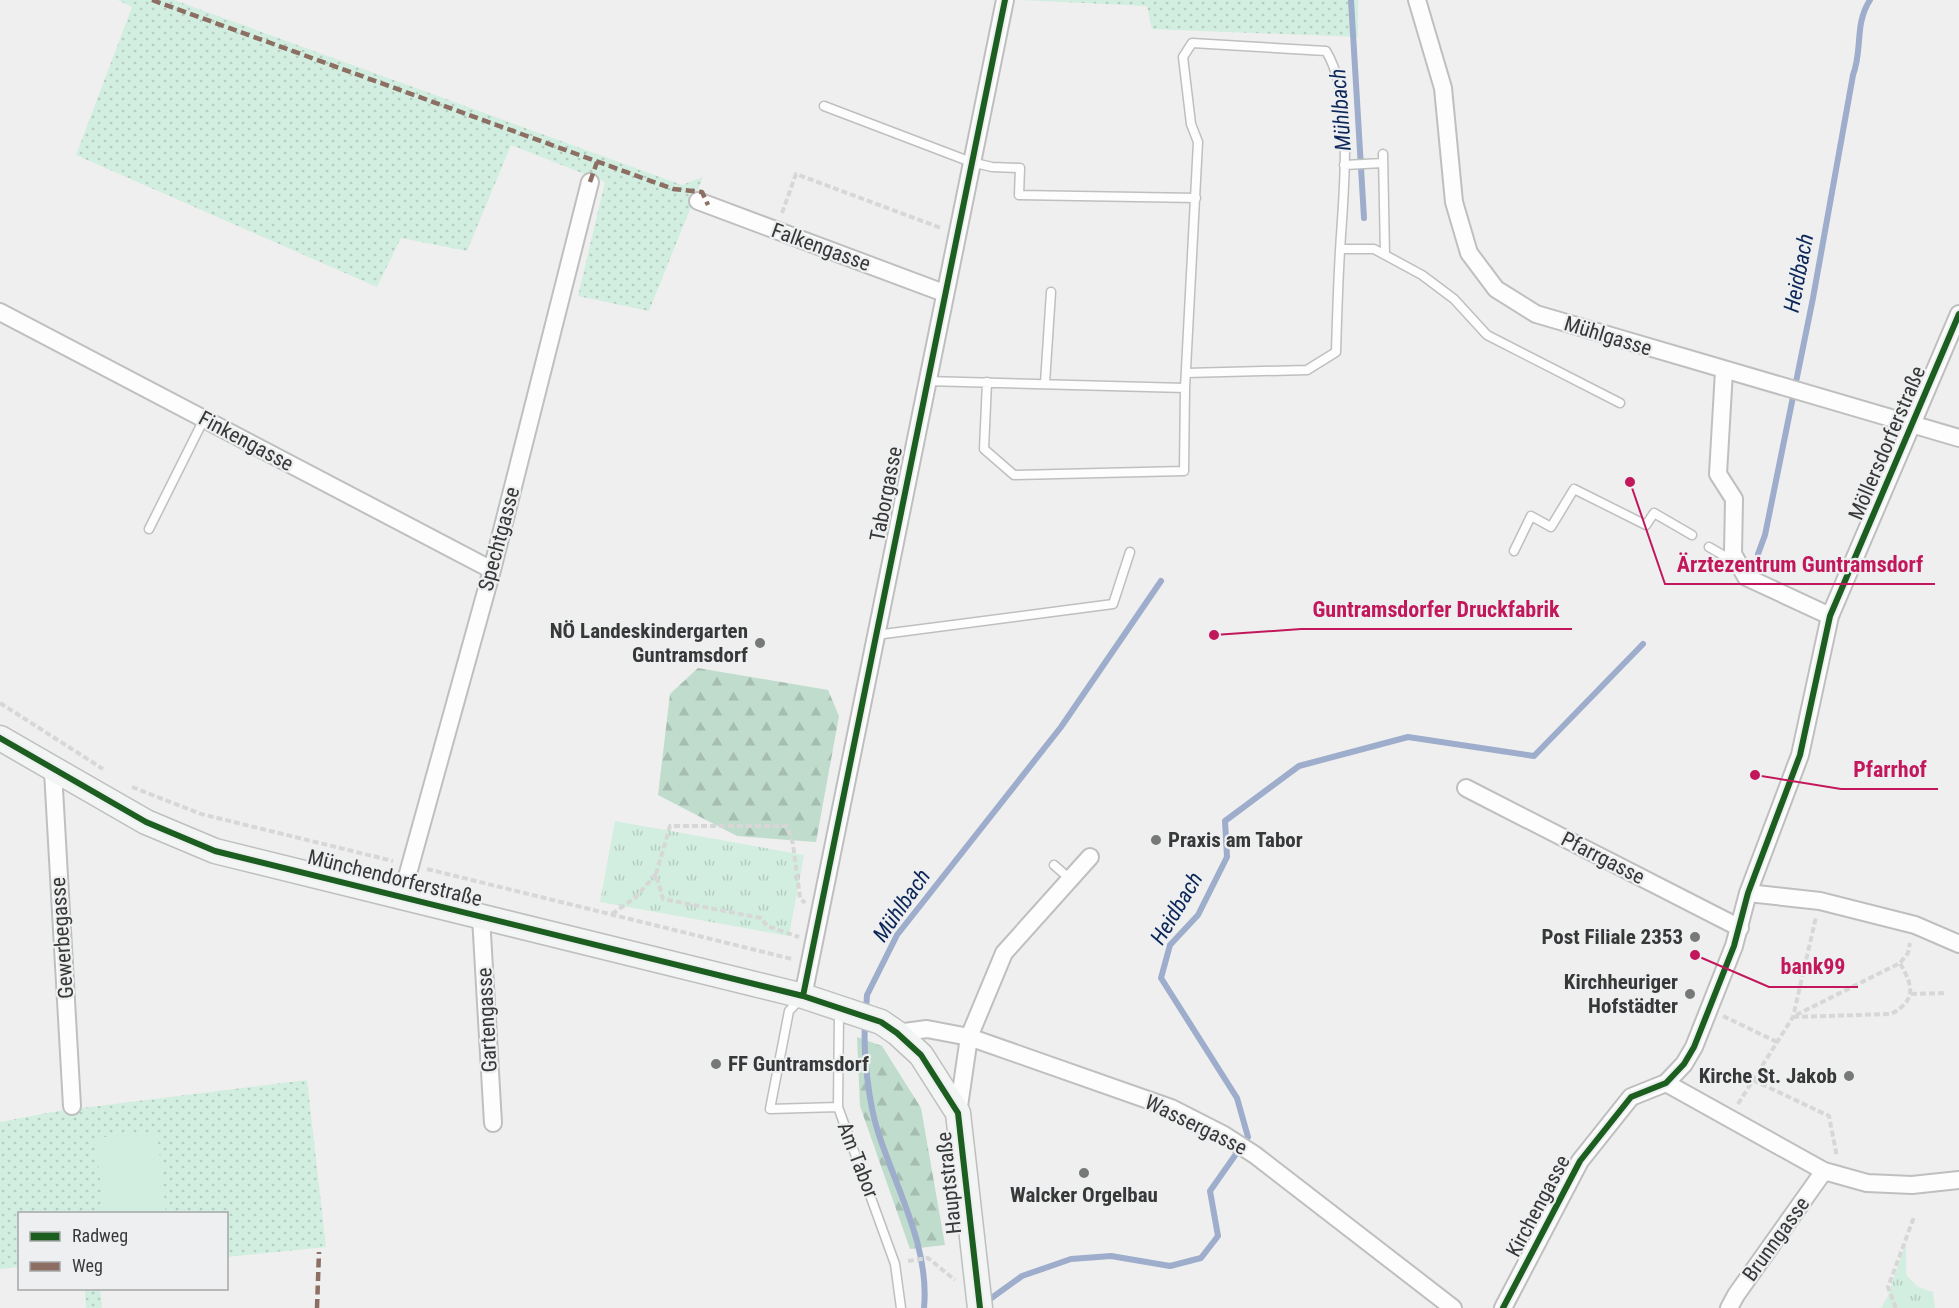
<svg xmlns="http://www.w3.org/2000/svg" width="1959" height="1308" font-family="'Roboto Condensed',sans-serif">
<defs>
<pattern id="grass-dots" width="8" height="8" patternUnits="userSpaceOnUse" patternTransform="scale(1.5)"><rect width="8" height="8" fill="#d2eee0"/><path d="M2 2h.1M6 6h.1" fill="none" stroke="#b5cdc1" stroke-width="1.8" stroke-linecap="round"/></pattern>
<pattern id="forest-firs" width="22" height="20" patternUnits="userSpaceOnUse" patternTransform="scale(1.5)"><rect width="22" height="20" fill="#bfdccd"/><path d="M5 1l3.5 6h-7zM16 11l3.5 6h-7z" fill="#a5beb1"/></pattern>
<pattern id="park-tufts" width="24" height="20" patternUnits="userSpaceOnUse" patternTransform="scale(1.5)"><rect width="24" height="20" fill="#d2eee0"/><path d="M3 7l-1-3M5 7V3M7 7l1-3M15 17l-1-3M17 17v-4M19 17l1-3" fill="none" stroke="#b5cdc1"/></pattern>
</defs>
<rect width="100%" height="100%" fill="#efefef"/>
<!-- grass -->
<path fill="url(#grass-dots)" d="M118 0H174L682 185 703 177 649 311 578 296 605 182 511 145 467 251 401 238 377 287 76 155 132 7Z
M1020 0H1358V37L1152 29 1147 6Z
M307 1080 326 1247 227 1257 226 1214H20L19 1267 0 1269V1122L58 1111Z
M85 1289H100L102 1308H86Z"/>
<!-- forest -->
<path fill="url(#forest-firs)" d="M698 668 828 690 839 716 816 842 737 836 658 795 670 694Z
M857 1037 882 1046 921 1108 945 1245 910 1249 860 1106Z"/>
<!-- park -->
<path fill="url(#park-tufts)" d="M615 821 804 855 789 936 600 902Z
M1906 1242V1275L1918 1287 1933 1292 1935 1308H1881L1888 1296Z"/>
<!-- pitch -->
<path fill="#d2eee0" d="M157 1131 166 1213H104L95 1138Z"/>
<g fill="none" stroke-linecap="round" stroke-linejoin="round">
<!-- stream -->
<path stroke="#9dadcb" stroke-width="6" d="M1351 0 1364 218
M1758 554 1765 535 1813 298 1853 75C1863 49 1854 25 1870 0
M866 1011 867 995 897 935 1061 727 1161 581
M865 1024C863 1054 869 1104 878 1132 896 1188 930 1248 924 1308
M986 1302 1022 1276 1071 1259 1111 1256 1170 1266 1201 1258 1218 1236 1210 1191 1248 1137 1237 1098 1161 978 1170 945 1198 915 1227 857 1225 821 1299 766 1408 737 1534 756 1643 644"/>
<!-- lane casing -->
<g stroke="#bfbfbf" stroke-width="11">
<path id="lane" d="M824 106 971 162 992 167 1020 168 1019 195 1196 198
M1383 154 1385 255
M1344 165 1383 163
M1340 249H1374L1422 275 1454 299 1487 335 1620 403
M926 381 1185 388
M987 382 984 449 1014 475 1184 471 1185 388 1198 142 1191 124 1183 57 1192 43 1326 51C1355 98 1343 196 1340 251 1338 284 1337 318 1336 352L1307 370 1186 373
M1045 383 1051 292
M149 529 204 419
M1709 547 1733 561
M1514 551 1531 516 1551 527 1574 489 1646 525 1654 513 1692 535
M876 635 1113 604 1130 552
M1054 865 1070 879
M801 998 789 1011 770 1109 838 1107
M839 1011 838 1107 895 1264 901 1308"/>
</g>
<!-- street casing -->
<g stroke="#bfbfbf" stroke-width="20">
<path id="street" d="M1417 0 1443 88 1454 202 1469 253 1496 289 1536 314 1959 438
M698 201 944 293
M0 312 492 570
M1724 371 1718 474 1734 499 1733 554 1746 577 1830 616
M53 771 72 1106
M1466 788 1740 928
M1748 893 1820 901 1915 925 1959 944
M402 895 492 570 590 182
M481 917 493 1123
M803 996 1005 0
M897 1033 927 1029 969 1037 1171 1108 1224 1135 1255 1155 1453 1308
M1666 1083 1824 1171 1867 1183 1912 1185 1959 1180
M958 1113 969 1037 1004 953 1090 857
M1503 1308 1580 1161 1631 1097 1666 1083 1684 1064 1694 1047 1734 946 1748 893 1800 755 1830 616 1959 314
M1729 1308 1736 1295 1824 1171"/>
</g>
<!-- secondary casing -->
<g stroke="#bfbfbf" stroke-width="27">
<path id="secondary" d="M0 738 146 822 215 851 803 996 881 1022 897 1033 921 1055 958 1113 980 1308"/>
</g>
<!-- path -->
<path stroke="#d7d7d8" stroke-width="4" stroke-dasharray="6 3" stroke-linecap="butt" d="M782 213 796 174 941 228
M0 703 103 769
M132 787 201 814 393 861
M427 869 792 959
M656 874 670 826H787L793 844 800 898 805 903
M612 914 636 897 656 874 663 899 761 918 767 926 799 937
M1911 994 1944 993
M1796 1015 1900 963 1908 953 1910 943
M1723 1016 1777 1042
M1793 1017 1891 1014C1917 1000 1913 986 1900 963
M1753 1080 1829 1116 1837 1157
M1738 1104 1793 1017 1816 917
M908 1261 928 1258 955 1280
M1896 1308 1888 1287 1914 1217"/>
<!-- lane -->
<use href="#lane" stroke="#fdfdfd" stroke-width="8"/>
<!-- street -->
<use href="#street" stroke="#fdfdfd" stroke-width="16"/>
<!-- secondary -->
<use href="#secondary" stroke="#f2f5f3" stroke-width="24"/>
<!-- quiet -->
<path stroke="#8d6e63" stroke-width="4.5" stroke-dasharray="9 4.5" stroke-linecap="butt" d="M152 0 673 189 702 192 708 205
M590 182 597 162
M317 1308 319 1252"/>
<!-- cycleway casing -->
<g stroke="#eeeff0" stroke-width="10">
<path id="cycleway" d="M0 738 146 822 215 851 803 996 881 1022 897 1033 921 1055 958 1113 980 1308
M803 996 1005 0
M1503 1308 1580 1161 1631 1097 1666 1083 1684 1064 1694 1047 1734 946 1748 893 1800 755 1830 616 1959 314"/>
</g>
<!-- cycleway -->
<use href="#cycleway" stroke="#1b5e20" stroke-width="6"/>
</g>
<!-- markers -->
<g fill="#777878" stroke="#eeeff0" stroke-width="2">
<circle cx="760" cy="643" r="6"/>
<circle cx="1156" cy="840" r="6"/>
<circle cx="1695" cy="937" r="6"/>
<circle cx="1690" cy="994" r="6"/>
<circle cx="716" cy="1064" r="6"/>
<circle cx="1849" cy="1076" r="6"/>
<circle cx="1084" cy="1173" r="6"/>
</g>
<g text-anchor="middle" stroke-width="4.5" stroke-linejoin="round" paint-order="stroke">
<!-- street labels -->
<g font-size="21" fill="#373838" stroke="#eeeff0">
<text transform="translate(821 247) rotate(20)" y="7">Falkengasse</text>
<text transform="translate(1608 336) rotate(17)" y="7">Mühlgasse</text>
<text transform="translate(246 441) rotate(28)" y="7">Finkengasse</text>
<text transform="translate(1887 443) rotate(-67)" y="7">Möllersdorferstraße</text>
<text transform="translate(886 494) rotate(-79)" y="7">Taborgasse</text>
<text transform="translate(499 539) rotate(-75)" y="7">Spechtgasse</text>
<text transform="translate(1603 858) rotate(27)" y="7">Pfarrgasse</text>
<text transform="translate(395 878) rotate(14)" y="7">Münchendorferstraße</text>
<text transform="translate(62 938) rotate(-94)" y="7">Gewerbegasse</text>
<text transform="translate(487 1020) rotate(-93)" y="7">Gartengasse</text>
<text transform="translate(1196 1125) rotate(26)" y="7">Wassergasse</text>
<text transform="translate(858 1160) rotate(69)" y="7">Am Tabor</text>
<text transform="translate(949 1183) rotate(-96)" y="7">Hauptstraße</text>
<text transform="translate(1538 1206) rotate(-62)" y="7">Kirchengasse</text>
<text transform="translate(1776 1239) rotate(-54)" y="7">Brunngasse</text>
</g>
<!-- poi labels -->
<g font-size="21" font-weight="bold" fill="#373838" stroke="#eeeff0" text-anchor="end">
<text x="748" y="638">NÖ Landeskindergarten<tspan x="748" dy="24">Guntramsdorf</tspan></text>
<text x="1168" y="847" text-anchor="start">Praxis am Tabor</text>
<text x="1683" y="944">Post Filiale 2353</text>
<text x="1678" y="989">Kirchheuriger<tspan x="1678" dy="24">Hofstädter</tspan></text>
<text x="728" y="1071" text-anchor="start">FF Guntramsdorf</text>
<text x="1837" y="1083">Kirche St. Jakob</text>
<text x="1084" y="1202" text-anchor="middle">Walcker Orgelbau</text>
</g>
<!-- water labels -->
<g font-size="22" font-style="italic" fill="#0c2659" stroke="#eeeff0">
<text transform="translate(1340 110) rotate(-94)" y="8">Mühlbach</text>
<text transform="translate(1798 273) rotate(-79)" y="8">Heidbach</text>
<text transform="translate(901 905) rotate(-55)" y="8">Mühlbach</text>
<text transform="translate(1176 908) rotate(-59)" y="8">Heidbach</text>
</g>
</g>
<!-- callouts -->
<path fill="none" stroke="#c2185b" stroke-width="2" d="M1630 482L1665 584H1935M1214 635L1301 629H1572M1755 775L1841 789H1938M1695 955L1769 987H1858"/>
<g fill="#c2185b" stroke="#eeeff0" stroke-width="2">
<circle cx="1630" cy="482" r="6"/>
<circle cx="1214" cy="635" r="6"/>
<circle cx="1755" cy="775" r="6"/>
<circle cx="1695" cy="955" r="6"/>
</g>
<g font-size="22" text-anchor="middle" font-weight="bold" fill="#c2185b" stroke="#eeeff0" stroke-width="4.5" stroke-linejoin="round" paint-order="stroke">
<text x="1800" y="572">Ärztezentrum Guntramsdorf</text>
<text x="1436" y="617">Guntramsdorfer Druckfabrik</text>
<text x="1890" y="777">Pfarrhof</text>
<text x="1813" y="974">bank99</text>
</g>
<!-- legend -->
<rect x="18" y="1212" width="210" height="78" fill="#eeeff0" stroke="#a5a6a6" stroke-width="1.5"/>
<rect x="30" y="1232" width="30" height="9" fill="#1b5e20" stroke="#a5a6a6" stroke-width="1.5"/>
<text x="72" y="1242" font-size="18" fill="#373838">Radweg</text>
<rect x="30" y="1262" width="30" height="9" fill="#8d6e63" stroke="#a5a6a6" stroke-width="1.5"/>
<text x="72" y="1272" font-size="18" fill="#373838">Weg</text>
</svg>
